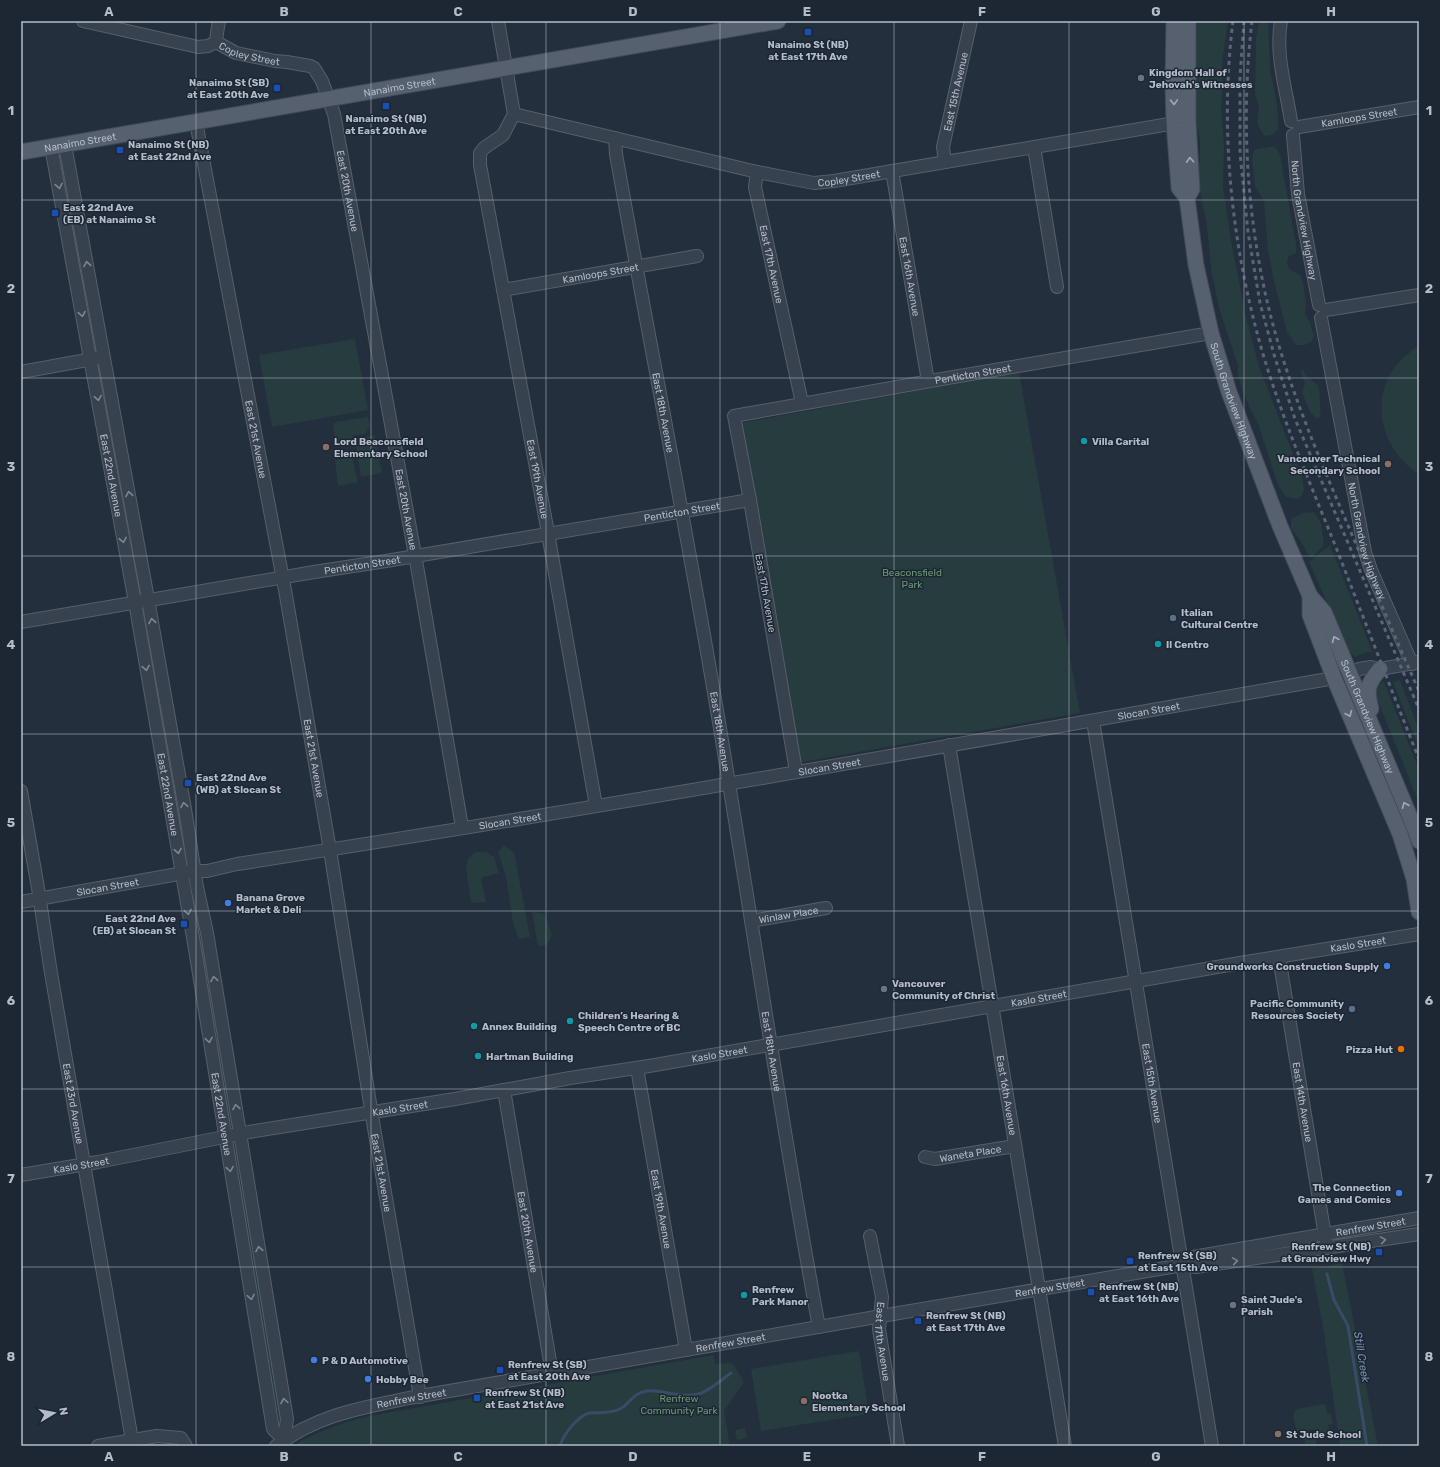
<svg xmlns="http://www.w3.org/2000/svg" width="1440" height="1467" font-family="Rubik,sans-serif">
<rect width="100%" height="100%" fill="#242f3e"/>
<!-- green -->
<path fill="#263c3f" d="M1196 21H1228L1222 62 1223 84 1221 108 1224 147 1223 186 1231 240 1245 313 1259 367 1302 477 1304 491 1299 499 1286 497 1278 485 1258 424 1243 393 1238 376V365L1219 308 1211 268 1207 226 1196 172 1200 161V139L1195 120 1196 54 1193 39 1197 33 1195 27Z
M1259 21H1268L1270 65C1269 72 1272 76 1273 83 1276 98 1279 114 1278 130L1272 135 1264 136 1257 123 1259 107 1255 95 1256 39Z
M1273 146 1277 149 1280 155 1296 244V253L1289 256 1287 262 1289 269 1301 276 1303 283 1306 301 1305 314 1310 323 1314 336 1312 341 1305 345H1296L1287 332 1275 285 1268 250 1264 201 1255 186 1252 158 1254 150Z
M62 168 64 169 96 343H93L60 169Z
M355 339 368 410 272 427 259 355Z
M1419 346V474C1371 443 1367 376 1419 346Z
M1303 370C1305 374 1307 377 1311 380 1313 382 1317 384 1318 386 1320 389 1321 414 1320 417L1316 418 1311 413 1302 393 1305 384 1301 371Z
M1019 372 1080 713 802 762 800 759 741 423Z
M99 373H101L142 588 137 589Z
M368 417 370 427 365 434 354 435 351 441 336 444 333 426 336 422Z
M375 435 382 473 361 477 355 439Z
M352 457 358 482 338 486 335 460Z
M1314 512 1321 523 1324 545 1312 558 1307 553 1300 540 1291 528V519L1302 513Z
M1330 545 1373 653 1367 652 1355 657 1347 648 1309 562Z
M143 614H145L187 856 184 855Z
M1400 680 1419 730V748L1393 682Z
M1384 682 1419 770V803L1376 696 1375 687 1379 684Z
M504 846 514 852 530 937 519 939 513 923 506 877 498 851Z
M475 852H486L494 857 499 873 481 878 486 902 471 903 466 868 468 859Z
M532 912 545 914 552 935 547 945 538 946Z
M198 941 204 948 233 1120 231 1121H229Z
M236 1151 281 1416 280 1421 279 1420 267 1356 234 1152Z
M1342 1263 1378 1446H1340L1323 1326 1312 1269Z
M859 1351 869 1414 761 1431 751 1369Z
M714 1355 715 1364 732 1363 744 1382 724 1411 730 1446H296L299 1442C322 1430 344 1422 369 1416Z
M1325 1404 1327 1414H1331L1333 1424 1328 1425 1330 1433 1327 1437 1318 1438 1315 1446H1306L1303 1436 1316 1433 1315 1429 1297 1431C1295 1424 1291 1416 1296 1409Z
M745 1428 747 1438 737 1440 735 1430Z"/>
<g fill="none" stroke-linecap="round" stroke-linejoin="round">
<!-- stream -->
<path stroke="#394c67" stroke-width="3" d="M1327 1274 1334 1300 1348 1326 1367 1446
M560 1446C563 1435 578 1415 590 1413 599 1412 610 1414 620 1409 630 1404 632 1393 647 1391 655 1390 666 1393 674 1394 703 1399 709 1389 731 1373"/>
<!-- minor casing -->
<g stroke="#565f6c" stroke-width="14">
<g id="minor">
<path d="M83 21 198 47 208 46 216 42"/>
<path id="s1" d="M498 21 514 114 503 135 484 148 480 153V165L546 522 596 806"/>
<path d="M1281 21C1275 55 1286 88 1291 121"/>
<path id="s2" d="M216 42 236 53 275 61 287 62 310 66 314 68 322 81 334 114 417 566 462 827"/>
<path d="M216 42 217 33 219 21"/>
<path id="s3" d="M514 114 757 172 814 183 834 181 1181 122"/>
<path id="s4" d="M196 122 285 590 330 850 373 1122 420 1397"/>
<path id="s5" d="M1299 127 1419 107"/>
<path id="s6" d="M1293 135 1298 194 1319 305"/>
<path id="s7" d="M615 138 616 154C653 364 696 573 729 784 759 965 785 1146 819 1327"/>
<path d="M65 145 146 588 185 809 197 887 207 933 287 1419 284 1440 285 1446"/>
<path id="s8" d="M51 147 135 602 195 949 273 1429 284 1440"/>
<path d="M1034 147 1057 287"/>
<path id="s9" d="M945 162 943 147 971 21"/>
<path id="s10" d="M892 171 928 381"/>
<path id="s11" d="M757 172 755 187 802 403"/>
<path id="s12" d="M503 290 697 256"/>
<path d="M1326 310 1419 295"/>
<path id="s13" d="M1321 318 1365 552 1371 570 1412 664"/>
<path d="M21 372 98 358"/>
<path id="s14" d="M21 622 314 572 386 561 750 500"/>
<path id="s15" d="M1093 721 1212 1446"/>
<path id="s16" d="M949 745 1065 1446"/>
<path id="s17" d="M796 771 750 500 734 416 936 380 1211 333"/>
<path id="s18" d="M21 791 38 888 51 973 84 1164 132 1440"/>
<path id="s19" d="M21 902 195 871H207L237 864C609 807 980 740 1351 675L1359 669 1371 667 1380 669 1419 662"/>
<path id="s20" d="M751 921 826 908"/>
<path id="s21" d="M1279 957 1327 1248"/>
<path id="s22" d="M637 1068 686 1350"/>
<path id="s23" d="M504 1090 552 1373"/>
<path id="s24" d="M925 1157 935 1159 1015 1146"/>
<path id="s25" d="M21 1175 98 1162 249 1132 455 1099 570 1078 649 1066 1240 963 1419 934"/>
<path id="s26" d="M870 1236 882 1297 879 1329 898 1446"/>
<path id="s27" d="M1183 1265 1193 1257 1419 1218"/>
<path d="M98 1446 157 1436 181 1438 186 1446"/>
<path id="s28" d="M276 1446C317 1415 360 1408 409 1398L893 1314 1183 1265 1196 1267 1419 1234"/>
</g>
</g>
<!-- major casing -->
<g stroke="#414a57" stroke-width="17">
<g id="major">
<path id="s29" d="M1174 21 1173 86 1174 123 1179 188 1187 198 1196 265 1211 333 1229 392 1280 526 1310 596 1324 612 1415 829 1419 841"/>
<path id="s30" d="M21 152 778 21"/>
<path d="M1187 198 1192 189 1188 121V21"/>
<path d="M1310 596V615L1334 678 1400 834 1414 879 1419 912"/>
<path d="M1371 709C1366 690 1367 684 1380 669"/>
</g>
</g>
<!-- minor -->
<use href="#minor" stroke="#38414e" stroke-width="12"/>
<!-- major -->
<use href="#major" stroke="#56606e" stroke-width="15"/>
<!-- rail -->
<path stroke="#5a6575" stroke-width="3" stroke-dasharray="4 4" stroke-linecap="butt" d="M1233 21C1219 132 1232 248 1263 354 1283 421 1311 485 1337 550 1364 619 1391 689 1419 759
M1244 21 1240 77V153L1248 232 1260 303 1275 358 1295 419 1419 709
M1252 21C1241 114 1246 210 1267 301 1285 378 1316 451 1347 523 1371 579 1394 636 1419 691"/>
</g>
<!-- one-way arrows -->
<defs><path id="oneway-chevron" d="M-2-3.5L2.5 0L-2 3.5" fill="none" stroke-width="1.6" stroke-linecap="round" stroke-linejoin="round"/></defs>
<g stroke="#a1aab7">
<use href="#oneway-chevron" transform="translate(1174 102) rotate(88)"/>
<use href="#oneway-chevron" transform="translate(1190 160) rotate(-93)"/>
<use href="#oneway-chevron" transform="translate(1335 639) rotate(-113)"/>
<use href="#oneway-chevron" transform="translate(1349 714) rotate(67)"/>
<use href="#oneway-chevron" transform="translate(1405 805) rotate(-112)"/>
</g>
<g stroke="#7c8592">
<use href="#oneway-chevron" transform="translate(59 186) rotate(79)"/>
<use href="#oneway-chevron" transform="translate(87 264) rotate(-100)"/>
<use href="#oneway-chevron" transform="translate(82 314) rotate(80)"/>
<use href="#oneway-chevron" transform="translate(98 398) rotate(80)"/>
<use href="#oneway-chevron" transform="translate(129 494) rotate(-100)"/>
<use href="#oneway-chevron" transform="translate(123 540) rotate(80)"/>
<use href="#oneway-chevron" transform="translate(152 621) rotate(-100)"/>
<use href="#oneway-chevron" transform="translate(146 668) rotate(80)"/>
<use href="#oneway-chevron" transform="translate(184 805) rotate(-100)"/>
<use href="#oneway-chevron" transform="translate(178 851) rotate(80)"/>
<use href="#oneway-chevron" transform="translate(188 912) rotate(80)"/>
<use href="#oneway-chevron" transform="translate(214 979) rotate(-99)"/>
<use href="#oneway-chevron" transform="translate(209 1040) rotate(81)"/>
<use href="#oneway-chevron" transform="translate(236 1107) rotate(-99)"/>
<use href="#oneway-chevron" transform="translate(230 1169) rotate(81)"/>
<use href="#oneway-chevron" transform="translate(1383 1240) rotate(-9)"/>
<use href="#oneway-chevron" transform="translate(259 1249) rotate(-100)"/>
<use href="#oneway-chevron" transform="translate(1235 1261) rotate(-9)"/>
<use href="#oneway-chevron" transform="translate(251 1297) rotate(81)"/>
<use href="#oneway-chevron" transform="translate(284 1401) rotate(-99)"/>
</g>
<!-- grid -->
<path fill="none" stroke="#b4bcc9" stroke-width="1" stroke-opacity="0.55" d="M196 21V1446M371 21V1446M546 21V1446M720 21V1446M894 21V1446M1069 21V1446M1244 21V1446M21 200H1419M21 378H1419M21 556H1419M21 734H1419M21 911H1419M21 1089H1419M21 1267H1419"/>
<!-- markers -->
<g fill="#1a4fb4" stroke="#1d2633" stroke-width="1.5">
<rect x="804" y="28" width="8" height="8" rx="2"/>
<rect x="273" y="84" width="8" height="8" rx="2"/>
<rect x="382" y="102" width="8" height="8" rx="2"/>
<rect x="116" y="146" width="8" height="8" rx="2"/>
<rect x="51" y="209" width="8" height="8" rx="2"/>
<rect x="184" y="779" width="8" height="8" rx="2"/>
<rect x="180" y="920" width="8" height="8" rx="2"/>
<rect x="1375" y="1248" width="8" height="8" rx="2"/>
<rect x="1126" y="1257" width="8" height="8" rx="2"/>
<rect x="1087" y="1288" width="8" height="8" rx="2"/>
<rect x="914" y="1317" width="8" height="8" rx="2"/>
<rect x="496" y="1366" width="8" height="8" rx="2"/>
<rect x="473" y="1394" width="8" height="8" rx="2"/>
</g>
<g fill="#6b7280" stroke="#1d2633" stroke-width="1.5">
<circle cx="1141" cy="78" r="4"/>
<circle cx="884" cy="989" r="4"/>
<circle cx="1233" cy="1305" r="4"/>
</g>
<g fill="#0f9aa8" stroke="#1d2633" stroke-width="1.5">
<circle cx="1084" cy="441" r="4"/>
<circle cx="1158" cy="644" r="4"/>
<circle cx="570" cy="1021" r="4"/>
<circle cx="474" cy="1026" r="4"/>
<circle cx="478" cy="1056" r="4"/>
<circle cx="744" cy="1295" r="4"/>
</g>
<g fill="#8d6e63" stroke="#1d2633" stroke-width="1.5">
<circle cx="326" cy="447" r="4"/>
<circle cx="1388" cy="464" r="4"/>
<circle cx="804" cy="1401" r="4"/>
<circle cx="1278" cy="1434" r="4"/>
</g>
<g fill="#5c6f8a" stroke="#1d2633" stroke-width="1.5">
<circle cx="1173" cy="618" r="4"/>
<circle cx="1352" cy="1009" r="4"/>
</g>
<g fill="#3f7fe0" stroke="#1d2633" stroke-width="1.5">
<circle cx="228" cy="903" r="4"/>
<circle cx="1387" cy="966" r="4"/>
<circle cx="1399" cy="1193" r="4"/>
<circle cx="314" cy="1360" r="4"/>
<circle cx="368" cy="1379" r="4"/>
</g>
<circle fill="#e8710a" stroke="#1d2633" stroke-width="1.5" cx="1401" cy="1049" r="4"/>
<g text-anchor="middle" stroke-width="3" stroke-linejoin="round" paint-order="stroke">
<!-- poi labels -->
<g font-size="10" font-weight="bold" fill="#b4bcc9" stroke="#1d2633" text-anchor="start">
<text x="808" y="48" text-anchor="middle">Nanaimo St (NB)<tspan x="808" dy="12">at East 17th Ave</tspan></text>
<text x="1149" y="76">Kingdom Hall of<tspan x="1149" dy="12">Jehovah's Witnesses</tspan></text>
<text x="269" y="86" text-anchor="end">Nanaimo St (SB)<tspan x="269" dy="12">at East 20th Ave</tspan></text>
<text x="386" y="122" text-anchor="middle">Nanaimo St (NB)<tspan x="386" dy="12">at East 20th Ave</tspan></text>
<text x="128" y="148">Nanaimo St (NB)<tspan x="128" dy="12">at East 22nd Ave</tspan></text>
<text x="63" y="211">East 22nd Ave<tspan x="63" dy="12">(EB) at Nanaimo St</tspan></text>
<text x="334" y="445">Lord Beaconsfield<tspan x="334" dy="12">Elementary School</tspan></text>
<text x="1092" y="445">Villa Carital</text>
<text x="1380" y="462" text-anchor="end">Vancouver Technical<tspan x="1380" dy="12">Secondary School</tspan></text>
<text x="1181" y="616">Italian<tspan x="1181" dy="12">Cultural Centre</tspan></text>
<text x="1166" y="648">Il Centro</text>
<text x="196" y="781">East 22nd Ave<tspan x="196" dy="12">(WB) at Slocan St</tspan></text>
<text x="236" y="901">Banana Grove<tspan x="236" dy="12">Market &amp; Deli</tspan></text>
<text x="176" y="922" text-anchor="end">East 22nd Ave<tspan x="176" dy="12">(EB) at Slocan St</tspan></text>
<text x="1379" y="970" text-anchor="end">Groundworks Construction Supply</text>
<text x="892" y="987">Vancouver<tspan x="892" dy="12">Community of Christ</tspan></text>
<text x="1344" y="1007" text-anchor="end">Pacific Community<tspan x="1344" dy="12">Resources Society</tspan></text>
<text x="578" y="1019">Children’s Hearing &amp;<tspan x="578" dy="12">Speech Centre of BC</tspan></text>
<text x="482" y="1030">Annex Building</text>
<text x="1393" y="1053" text-anchor="end">Pizza Hut</text>
<text x="486" y="1060">Hartman Building</text>
<text x="1391" y="1191" text-anchor="end">The Connection<tspan x="1391" dy="12">Games and Comics</tspan></text>
<text x="1371" y="1250" text-anchor="end">Renfrew St (NB)<tspan x="1371" dy="12">at Grandview Hwy</tspan></text>
<text x="1138" y="1259">Renfrew St (SB)<tspan x="1138" dy="12">at East 15th Ave</tspan></text>
<text x="1099" y="1290">Renfrew St (NB)<tspan x="1099" dy="12">at East 16th Ave</tspan></text>
<text x="752" y="1293">Renfrew<tspan x="752" dy="12">Park Manor</tspan></text>
<text x="1241" y="1303">Saint Jude's<tspan x="1241" dy="12">Parish</tspan></text>
<text x="926" y="1319">Renfrew St (NB)<tspan x="926" dy="12">at East 17th Ave</tspan></text>
<text x="322" y="1364">P &amp; D Automotive</text>
<text x="508" y="1368">Renfrew St (SB)<tspan x="508" dy="12">at East 20th Ave</tspan></text>
<text x="376" y="1383">Hobby Bee</text>
<text x="485" y="1396">Renfrew St (NB)<tspan x="485" dy="12">at East 21st Ave</tspan></text>
<text x="812" y="1399">Nootka<tspan x="812" dy="12">Elementary School</tspan></text>
<text x="1286" y="1438">St Jude School</text>
</g>
<!-- street labels -->
<g font-size="10" fill="#b4bcc9" stroke="#1d2633">
<text dy="4" stroke="none"><textPath href="#s2" startOffset="36">Copley Street</textPath></text>
<text dy="4" stroke="none"><textPath href="#s30" startOffset="384">Nanaimo Street</textPath></text>
<text dy="4" stroke="none"><textPath href="#s9" startOffset="72">East 15th Avenue</textPath></text>
<text dy="4" stroke="none"><textPath href="#s5" startOffset="61">Kamloops Street</textPath></text>
<text dy="4" stroke="none"><textPath href="#s30" startOffset="60">Nanaimo Street</textPath></text>
<text dy="4" stroke="none"><textPath href="#s3" startOffset="343">Copley Street</textPath></text>
<text dy="4" stroke="none"><textPath href="#s2" startOffset="231">East 20th Avenue</textPath></text>
<text dy="4" stroke="none"><textPath href="#s6" startOffset="86">North Grandview Highway</textPath></text>
<text dy="4" stroke="none"><textPath href="#s11" startOffset="94">East 17th Avenue</textPath></text>
<text dy="4" stroke="none"><textPath href="#s12" startOffset="99">Kamloops Street</textPath></text>
<text dy="4" stroke="none"><textPath href="#s10" startOffset="107">East 16th Avenue</textPath></text>
<text dy="4" stroke="none"><textPath href="#s17" startOffset="603">Penticton Street</textPath></text>
<text dy="4" stroke="none"><textPath href="#s29" startOffset="389">South Grandview Highway</textPath></text>
<text dy="4" stroke="none"><textPath href="#s7" startOffset="279">East 18th Avenue</textPath></text>
<text dy="4" stroke="none"><textPath href="#s4" startOffset="323">East 21st Avenue</textPath></text>
<text dy="4" stroke="none"><textPath href="#s8" startOffset="334">East 22nd Avenue</textPath></text>
<text dy="4" stroke="none"><textPath href="#s1" startOffset="479">East 19th Avenue</textPath></text>
<text dy="4" stroke="none"><textPath href="#s2" startOffset="555">East 20th Avenue</textPath></text>
<text dy="4" stroke="none"><textPath href="#s14" startOffset="670">Penticton Street</textPath></text>
<text dy="4" stroke="none"><textPath href="#s13" startOffset="228">North Grandview Highway</textPath></text>
<text dy="4" stroke="none"><textPath href="#s14" startOffset="346">Penticton Street</textPath></text>
<text transform="translate(766 593) rotate(80)" y="4">East 17th Avenue</text>
<text dy="4" stroke="none"><textPath href="#s19" startOffset="1144">Slocan Street</textPath></text>
<text dy="4" stroke="none"><textPath href="#s29" startOffset="733">South Grandview Highway</textPath></text>
<text dy="4" stroke="none"><textPath href="#s7" startOffset="603">East 18th Avenue</textPath></text>
<text dy="4" stroke="none"><textPath href="#s4" startOffset="647">East 21st Avenue</textPath></text>
<text dy="4" stroke="none"><textPath href="#s19" startOffset="820">Slocan Street</textPath></text>
<text dy="4" stroke="none"><textPath href="#s8" startOffset="658">East 22nd Avenue</textPath></text>
<text dy="4" stroke="none"><textPath href="#s19" startOffset="496">Slocan Street</textPath></text>
<text dy="4" stroke="none"><textPath href="#s19" startOffset="88">Slocan Street</textPath></text>
<text dy="4" stroke="none"><textPath href="#s20" startOffset="38">Winlaw Place</textPath></text>
<text dy="4" stroke="none"><textPath href="#s25" startOffset="1357">Kaslo Street</textPath></text>
<text dy="4" stroke="none"><textPath href="#s25" startOffset="1033">Kaslo Street</textPath></text>
<text dy="4" stroke="none"><textPath href="#s7" startOffset="927">East 18th Avenue</textPath></text>
<text dy="4" stroke="none"><textPath href="#s25" startOffset="709">Kaslo Street</textPath></text>
<text dy="4" stroke="none"><textPath href="#s15" startOffset="367">East 15th Avenue</textPath></text>
<text dy="4" stroke="none"><textPath href="#s16" startOffset="355">East 16th Avenue</textPath></text>
<text dy="4" stroke="none"><textPath href="#s21" startOffset="147">East 14th Avenue</textPath></text>
<text dy="4" stroke="none"><textPath href="#s18" startOffset="317">East 23rd Avenue</textPath></text>
<text dy="4" stroke="none"><textPath href="#s25" startOffset="385">Kaslo Street</textPath></text>
<text dy="4" stroke="none"><textPath href="#s8" startOffset="982">East 22nd Avenue</textPath></text>
<text dy="4" stroke="none"><textPath href="#s24" startOffset="46">Waneta Place</textPath></text>
<text dy="4" stroke="none"><textPath href="#s25" startOffset="61">Kaslo Street</textPath></text>
<text dy="4" stroke="none"><textPath href="#s4" startOffset="1067">East 21st Avenue</textPath></text>
<text dy="4" stroke="none"><textPath href="#s22" startOffset="143">East 19th Avenue</textPath></text>
<text dy="4" stroke="none"><textPath href="#s27" startOffset="193">Renfrew Street</textPath></text>
<text dy="4" stroke="none"><textPath href="#s23" startOffset="144">East 20th Avenue</textPath></text>
<text dy="4" stroke="none"><textPath href="#s28" startOffset="793">Renfrew Street</textPath></text>
<text dy="4" stroke="none"><textPath href="#s26" startOffset="107">East 17th Avenue</textPath></text>
<text dy="4" stroke="none"><textPath href="#s28" startOffset="469">Renfrew Street</textPath></text>
<text dy="4" stroke="none"><textPath href="#s28" startOffset="145">Renfrew Street</textPath></text>
</g>
<!-- park labels -->
<g font-size="10" fill="#6b9a76" stroke="#1d2633">
<text x="912" y="576">Beaconsfield<tspan x="912" dy="12">Park</tspan></text>
<text x="679" y="1402">Renfrew<tspan x="679" dy="12">Community Park</tspan></text>
</g>
<!-- water labels -->
<g font-size="11" font-style="italic" fill="#7c92b1" stroke="#1d2633">
<text transform="translate(1362 1357) rotate(81)" y="4">Still Creek</text>
</g>
</g>
<!-- border -->
<rect width="1440" height="1467" fill="none" stroke="#1d2633" stroke-width="44"/>
<!-- north arrow -->
<g transform="translate(54 1413) rotate(80)" stroke="#1d2633" stroke-width="3" paint-order="stroke">
<path d="M0-3L7 15L0 10L-7 15Z" fill="#b4bcc9"/>
<text y="-6" font-size="11" font-weight="bold" text-anchor="middle" fill="#b4bcc9">N</text>
</g>
<rect x="22" y="22" width="1396" height="1423" fill="none" stroke="#b4bcc9" stroke-width="1.5"/>
<g font-size="13" text-anchor="middle" font-weight="bold" fill="#b4bcc9">
<text x="109" y="16">A</text>
<text x="284" y="16">B</text>
<text x="458" y="16">C</text>
<text x="633" y="16">D</text>
<text x="807" y="16">E</text>
<text x="982" y="16">F</text>
<text x="1156" y="16">G</text>
<text x="1331" y="16">H</text>
<text x="11" y="115">1</text>
<text x="1429" y="115">1</text>
<text x="11" y="293">2</text>
<text x="1429" y="293">2</text>
<text x="11" y="471">3</text>
<text x="1429" y="471">3</text>
<text x="11" y="649">4</text>
<text x="1429" y="649">4</text>
<text x="11" y="827">5</text>
<text x="1429" y="827">5</text>
<text x="11" y="1005">6</text>
<text x="1429" y="1005">6</text>
<text x="11" y="1183">7</text>
<text x="1429" y="1183">7</text>
<text x="11" y="1361">8</text>
<text x="1429" y="1361">8</text>
<text x="109" y="1461">A</text>
<text x="284" y="1461">B</text>
<text x="458" y="1461">C</text>
<text x="633" y="1461">D</text>
<text x="807" y="1461">E</text>
<text x="982" y="1461">F</text>
<text x="1156" y="1461">G</text>
<text x="1331" y="1461">H</text>
</g>
</svg>
